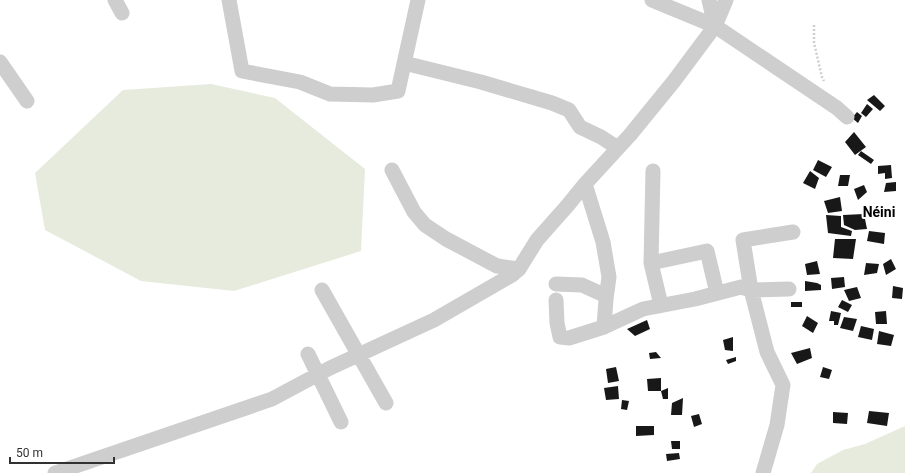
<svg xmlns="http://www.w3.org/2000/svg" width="905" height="473" font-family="Roboto,sans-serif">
<rect width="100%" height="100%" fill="#fff"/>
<!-- green -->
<path fill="#e6ebdd" d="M211 84 275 98 365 169 361 251 234 291 141 281 45 230 35 173 123 90Z
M905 426V473H811L817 464 843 450 865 444Z"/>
<!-- building -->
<path fill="#181818" d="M874 95 885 106 880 111 867 100Z
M867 104 873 109 866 117 861 113Z
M857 112 862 116 858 123 852 118Z
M854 132 866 147 855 155 845 142Z
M861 151 874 160 871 164 858 155Z
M818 160 832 167 826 177 813 170Z
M891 165 892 178 885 179V173L878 174V166Z
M810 171 819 178 815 189 803 183Z
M840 175H850L848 186H838Z
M896 182V191L884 192 886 183Z
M864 185 867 192 858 200 854 189Z
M840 197 842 211 828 213 824 201Z
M864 214 867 229 855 230 844 225 843 215Z
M826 215 841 216V227L852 231 851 236 828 233Z
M869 231 885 233 884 244 867 241Z
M835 239H856L853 259 833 258Z
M891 259 896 269 886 275 883 264Z
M817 261 820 274 807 275 805 264Z
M866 263 879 264 877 273 864 275Z
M844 277 845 287 832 289 831 278Z
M805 281 817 283 821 285V290L805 291Z
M893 286 903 288 902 299 892 298Z
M857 287 861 298 849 301 844 290Z
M842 300 852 305 848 312 838 307Z
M791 302H802V307H791Z
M831 311 841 313 838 325H834V321H829Z
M886 311 887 324H876L875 312Z
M807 316 818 323 813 333 802 326Z
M844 317 857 319 853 331 840 328Z
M647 320 650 329 635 336 627 329Z
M861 326 874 329 872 340 858 337Z
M879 331 894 335 891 346 877 344Z
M733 337V351L725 350 723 340Z
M810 348 812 358 797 364 791 353Z
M656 352 661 358 650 359 649 353Z
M736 357V361L728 364 726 360Z
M616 367 619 381 608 383 606 369Z
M823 367 832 370 829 379 820 377Z
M661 378V391H648L647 379Z
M618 386 619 399 606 400 604 388Z
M668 388V399H663L661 391Z
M683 398 682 415H671L672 403Z
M622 400 629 401 627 410 621 409Z
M869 411 889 413 887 426 867 423Z
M833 412 848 413 847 424 833 423Z
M699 414 702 424 694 427 691 416Z
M636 426H654V435L636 436Z
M671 441H680V449H672Z
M679 453 680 459 667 461 666 454Z"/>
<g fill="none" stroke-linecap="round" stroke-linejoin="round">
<!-- path -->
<path stroke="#cecece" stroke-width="2.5" stroke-dasharray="2 2" stroke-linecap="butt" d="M814 25V43L822 77 824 81"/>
<!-- minor -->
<path stroke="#cecece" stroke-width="15" d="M115 0 122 13
M229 0 242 71 300 82 330 94 373 95 398 91 418 0
M652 0 715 26 837 108 847 117
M709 0 715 26
M0 62 27 101
M404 63 481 82 552 103 569 110 580 127 601 137 618 148
M392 170 414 212 425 225 446 239 497 266 519 269
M653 171 651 263 661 305
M585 184 603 242 609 277 606 299 604 327
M651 263 707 251 717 293
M556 284 582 285 606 296
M322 290 386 403
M556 300 557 323 560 337 569 338 604 327 643 309 695 299 741 287 751 290 789 289
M308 354 341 422
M55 473 272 399 330 368 434 320 512 275 519 269 537 240 568 205 585 184 630 135 674 81 715 26 726 0
M763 473 777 425 783 385 767 352 751 290 743 240 793 232"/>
</g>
<g text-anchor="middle" stroke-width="4" stroke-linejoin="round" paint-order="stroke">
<!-- quarter labels -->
<g font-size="14" font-weight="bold" fill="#000" stroke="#fff">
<text x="879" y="217">Néini</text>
</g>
</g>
<!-- scale -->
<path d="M10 457v6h104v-6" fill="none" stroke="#313131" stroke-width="2"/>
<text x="16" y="457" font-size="12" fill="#313131" stroke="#ffffff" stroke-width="3" paint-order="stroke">50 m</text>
</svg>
